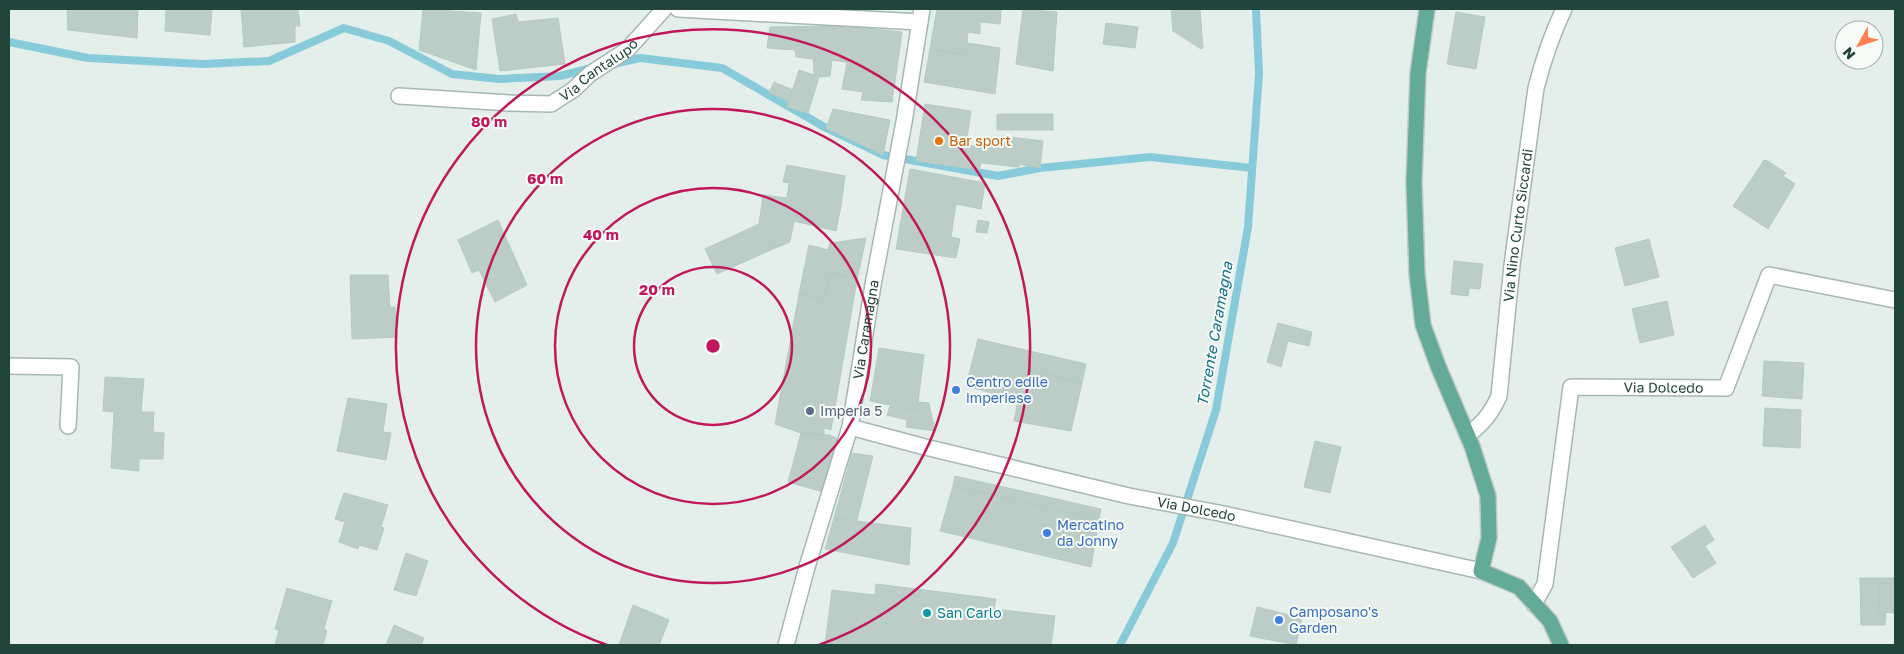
<svg xmlns="http://www.w3.org/2000/svg" width="1904" height="654" font-family="'Golos Text',sans-serif">
<rect width="100%" height="100%" fill="#e4efeb"/>
<g fill="none" stroke-linecap="round" stroke-linejoin="round">
<!-- stream -->
<path stroke="#87cbda" stroke-width="8" d="M9 42 88 58 202 64 269 61 344 28 389 41 452 74 499 79 560 76 592 68
M613 64 640 58 722 68 826 128 883 155 998 176 1040 168 1150 157 1252 168
M1120 645 1173 543 1216 410 1248 227 1259 74 1256 9"/>
</g>
<!-- building -->
<path fill="#bccdc7" stroke="#b6cac2" d="M67 9H138L137 38 68 30Z
M166 9H212L210 35 165 31Z
M241 9H298L300 26H295V42L244 47Z
M423 9 481 13 476 70 419 50Z
M937 9H1001L1000 24 980 22V34L968 32 967 43 962 54 930 49Z
M1023 9 1057 12 1053 71 1016 64Z
M1171 9H1200L1203 48 1201 49 1173 31Z
M1456 12 1485 17 1476 69 1447 64Z
M516 14 518 22 558 18 565 64 500 71 492 19Z
M1106 23 1138 27 1135 48 1103 44Z
M845 26 902 32 892 102 861 100 863 92 842 89 847 62 832 60 830 76 819 77 808 113 787 107 799 70 814 75 813 59 796 57 795 50 767 48 770 27Z
M967 43 1000 48 995 94 924 82 930 49 962 54Z
M774 82 793 90 789 101 769 93Z
M925 104 971 111 966 145 981 147 983 141 1002 144V136L1043 141 1040 168 1019 164V167L981 163 979 170 916 161Z
M833 109 890 120 883 155 826 128Z
M997 114H1053V130H997Z
M1764 160 1768 161 1756 181 1753 177Z
M1768 161 1786 173 1783 176 1795 184 1768 229 1733 206 1753 177 1756 181Z
M787 165 845 176 841 206 836 231 794 221 790 242 773 249 759 224 763 195 787 198 789 183 783 182Z
M910 169 985 183 981 209 956 204 951 237 960 239 956 258 896 249Z
M498 220 527 285 495 302 479 270 472 273 458 240Z
M978 220 989 222 987 233 976 232Z
M759 224 773 249 717 274 705 249Z
M866 238 857 280 830 272 824 299 799 294 809 245 828 250 830 243Z
M1649 239 1659 277 1625 286 1615 248Z
M1454 261 1483 264 1480 289 1469 288 1468 296 1451 294Z
M830 272 857 280 831 430 824 428V435L801 433 775 424 799 294 824 299Z
M350 275H388L390 307H395L397 337 352 339Z
M1667 301 1674 335 1640 343 1632 309Z
M1278 323 1312 332 1309 346 1288 341 1281 367 1267 362Z
M978 339 1034 352 1031 370 1082 383 1071 431 1014 421 1018 400 966 386Z
M879 348 924 355 917 410 870 401Z
M1034 352 1086 364 1082 383 1031 370Z
M1764 361 1804 363 1802 399 1762 396Z
M105 377 144 379 141 412H154L153 432 164 433 163 459H139V471L111 468 114 412 103 411Z
M348 398 387 404 383 432 391 433 386 460 337 451Z
M918 402 929 403 935 431 906 427 907 420 887 415 890 406 917 410Z
M1765 408 1801 410 1800 448 1763 446Z
M801 433 829 435 838 439 823 492 788 482Z
M1315 441 1341 447 1330 493 1304 487Z
M852 453 873 456 857 520 834 518Z
M955 476 1101 509 1099 519 953 486Z
M953 486 1099 519 1091 567 940 531Z
M344 493 388 505 381 527 384 528 377 550 359 545 358 549 339 542 345 522 335 519Z
M834 518 911 528 909 565 825 549Z
M1705 525 1714 540 1705 546 1716 563 1693 578 1671 547Z
M406 553 428 561 416 596 394 590Z
M1860 578H1895V583H1880L1879 612 1886 614 1885 625H1861Z
M1880 583H1895V613L1879 612Z
M876 584 996 599 994 609 1055 616 1051 645H825L832 590 875 595Z
M287 588 332 601 324 628 327 631 323 645H275L279 630 275 629Z
M633 605 669 620 659 645H619Z
M1257 607 1302 618 1296 645 1250 636Z
M394 625 424 638 421 645H386Z"/>
<g fill="none" stroke-linecap="round" stroke-linejoin="round">
<!-- minor casing -->
<g stroke="#a6b8b3" stroke-width="18">
<g id="minor">
<path d="M678 9 920 22"/>
<path id="s1" d="M399 96 510 103 551 104 573 90 590 74 627 50 664 9"/>
<path d="M9 366 71 367 68 426"/>
<path id="s2" d="M850 427 925 447 1129 496 1219 513 1481 571"/>
<path id="s3" d="M1468 435C1483 423 1491 414 1499 396L1512 265 1536 88C1543 61 1552 34 1564 9"/>
<path id="s4" d="M1534 604 1545 584 1571 387 1726 388 1769 275 1895 300"/>
<path id="s5" d="M786 645 807 567 850 427 873 285 904 122 922 9"/>
</g>
</g>
<!-- major casing -->
<g stroke="#c1cbc8" stroke-width="18">
<path id="major" d="M1427 9 1418 73 1414 182 1417 274 1423 325 1438 366 1472 446 1488 496 1489 538 1481 571 1519 587 1550 621 1561 645"/>
</g>
<!-- minor -->
<use href="#minor" stroke="#fff" stroke-width="15"/>
<!-- major -->
<use href="#major" stroke="#64aa99" stroke-width="15"/>
</g>
<!-- distance rings -->
<g fill="none" stroke="#c2185b" stroke-width="2.5">
<circle cx="713" cy="346" r="79"/>
<circle cx="713" cy="346" r="158"/>
<circle cx="713" cy="346" r="237"/>
<path d="M607 645A317 317 0 1 1 819 645"/>
</g>
<!-- markers -->
<circle fill="#e8710a" stroke="#f6fbf8" stroke-width="2" cx="939" cy="141" r="5"/>
<g fill="#3f7fe0" stroke="#f6fbf8" stroke-width="2">
<circle cx="956" cy="390" r="5"/>
<circle cx="1047" cy="533" r="5"/>
<circle cx="1279" cy="620" r="5"/>
</g>
<circle fill="#5c6f8a" stroke="#f6fbf8" stroke-width="2" cx="810" cy="411" r="5"/>
<circle fill="#0f9aa8" stroke="#f6fbf8" stroke-width="2" cx="927" cy="613" r="5"/>
<g text-anchor="middle" stroke-width="4" stroke-linejoin="round" paint-order="stroke">
<!-- street labels -->
<g font-size="14" fill="#21443b" stroke="#f6fbf8">
<text dy="5" stroke="none"><textPath href="#s1" startOffset="211">Via Cantalupo</textPath></text>
<text dy="5" stroke="none"><textPath href="#s3" startOffset="222">Via Nino Curto Siccardi</textPath></text>
<text dy="5" stroke="none"><textPath href="#s5" startOffset="326">Via Caramagna</textPath></text>
<text dy="5" stroke="none"><textPath href="#s4" startOffset="314">Via Dolcedo</textPath></text>
<text dy="5" stroke="none"><textPath href="#s2" startOffset="356">Via Dolcedo</textPath></text>
</g>
<!-- food labels -->
<g font-size="14" fill="#c56008" stroke="#f6fbf8" text-anchor="start">
<text x="949" y="146">Bar sport</text>
</g>
<!-- shop labels -->
<g font-size="14" fill="#366cbe" stroke="#f6fbf8" text-anchor="start">
<text x="966" y="387">Centro edile<tspan x="966" dy="16">imperiese</tspan></text>
<text x="1057" y="530">Mercatino<tspan x="1057" dy="16">da Jonny</tspan></text>
<text x="1289" y="617">Camposano's<tspan x="1289" dy="16">Garden</tspan></text>
</g>
<!-- service labels -->
<g font-size="14" fill="#4e5e75" stroke="#f6fbf8" text-anchor="start">
<text x="820" y="416">Imperia 5</text>
</g>
<!-- culture labels -->
<g font-size="14" fill="#0d838f" stroke="#f6fbf8" text-anchor="start">
<text x="937" y="618">San Carlo</text>
</g>
<!-- water labels -->
<g font-size="15" font-style="italic" fill="#137187" stroke="#f6fbf8">
<text transform="translate(1215 334) rotate(-80)" y="5">Torrente Caramagna</text>
</g>
</g>
<circle cx="713" cy="346" r="8" fill="#c2185b" stroke="#f6fbf8" stroke-width="2.5"/>
<g font-size="15" text-anchor="middle" font-weight="bold" fill="#c2185b" stroke="#f6fbf8" stroke-width="4" stroke-linejoin="round" paint-order="stroke">
<text x="489" y="127">80 m</text>
<text x="545" y="184">60 m</text>
<text x="601" y="240">40 m</text>
<text x="657" y="295">20 m</text>
</g>
<!-- border -->
<rect width="1904" height="654" fill="none" stroke="#21443b" stroke-width="20"/>
<!-- north arrow -->
<g transform="translate(1859 45) rotate(230)"><circle r="24" fill="#f6fbf8" stroke="#a1b2ac"/>
<path d="M0-4L9 19L0 12L-9 19Z" fill="#ff8152"/>
<text y="-8" font-size="14" font-weight="bold" text-anchor="middle" fill="#21443b">N</text>
</g>
</svg>
